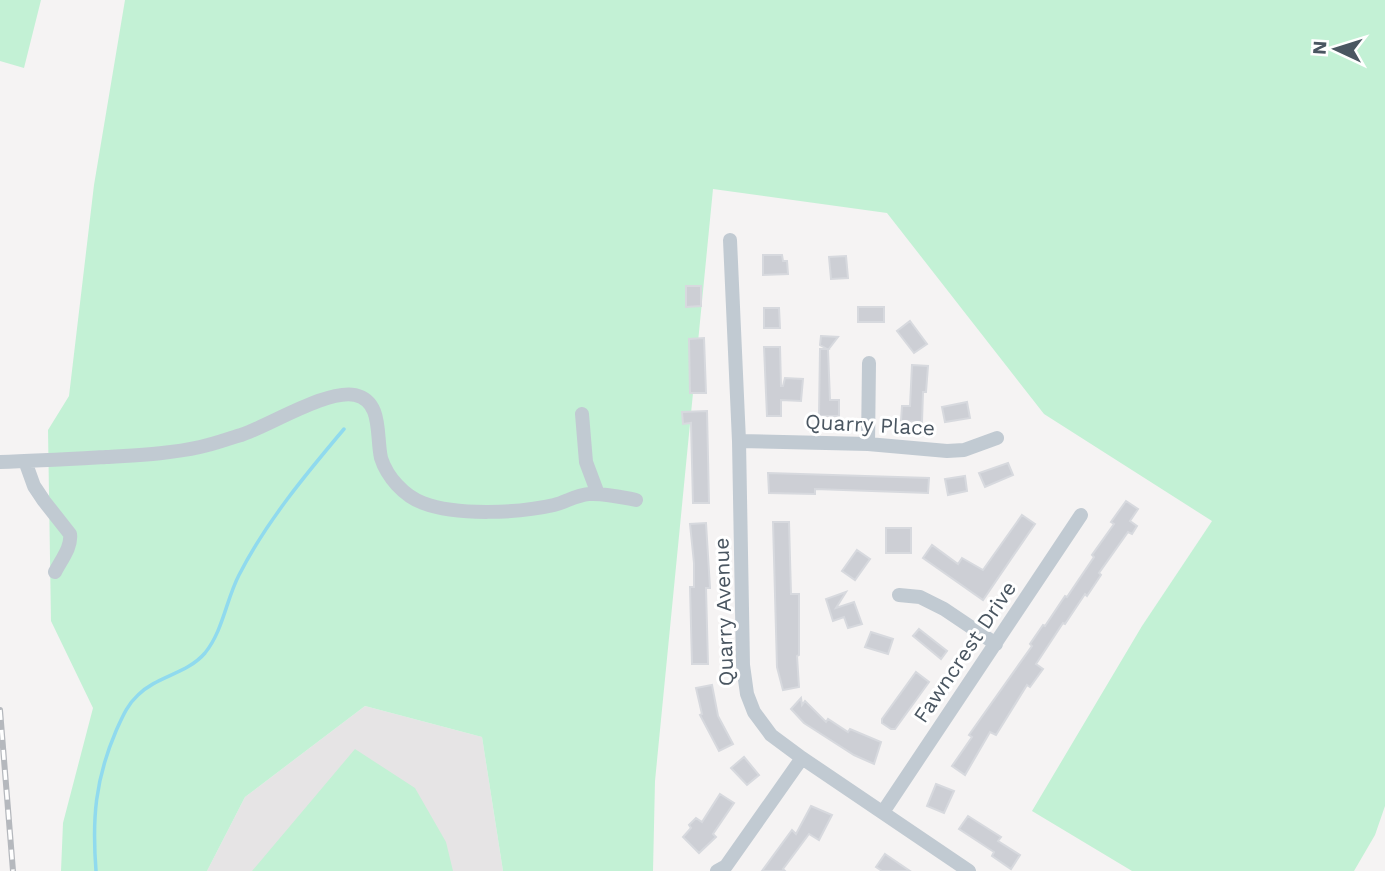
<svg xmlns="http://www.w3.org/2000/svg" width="1385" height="871" font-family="'Work Sans',sans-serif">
<rect width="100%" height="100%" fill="#f5f3f3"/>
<!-- education -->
<path fill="#e6e4e5" d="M365 706 482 737 503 871H207L245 797Z"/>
<!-- green -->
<path fill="#c3f1d5" d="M0 0H41L24 68 0 61Z
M125 0H1385V806L1375 835 1354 871H1132L1032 811 1142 626 1212 521 1044 414 887 213 713 189 655 781 653 871H503L482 737 365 706 245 797 207 871H61L63 823 93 708 51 621 48 430 69 396 94 185Z
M355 749 415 788 446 842 453 871H252Z"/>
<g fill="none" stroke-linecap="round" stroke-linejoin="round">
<!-- stream -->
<path stroke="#90daee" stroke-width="3.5" d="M96 871C92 819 95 780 116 731 122 718 127 705 138 695 157 676 187 674 205 653 223 631 226 600 239 575 266 522 306 474 344 429"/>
</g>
<!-- building -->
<path fill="#cdcfd5" stroke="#d7d9de" stroke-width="2" d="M763 255H782L783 261H787L788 274 763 275Z
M846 256 848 278 831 279 829 257Z
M686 286H701V306L686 307Z
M858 307H884V322H858Z
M764 308H779L780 328H764Z
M910 321 927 344 914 353 897 331Z
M821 336 838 337 828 350 830 400H839V416H819L820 349H827L820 345Z
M704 338 706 393H690L689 339Z
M764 347H780L781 386H783L785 378 803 379 801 401 781 400V416H767Z
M912 365 928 366 926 392H923L922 422 901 421 902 406H910Z
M967 402 970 418 945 422 942 407Z
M707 411 709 503H693L691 423 683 424 682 412Z
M1008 463 1013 475 985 487 979 473Z
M768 473 929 478 928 493 815 489V494L769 493Z
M965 476 967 491 948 495 945 479Z
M1126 501 1138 509 1130 521 1137 526 1132 534 1128 532 1099 573 1101 575 1087 596 1085 594 1065 624 1063 623 1036 664 1043 669 1030 687 1027 685 996 735 990 732 965 775 952 766 972 737 969 735 1032 646 1030 644 1043 625 1045 626 1065 596 1067 597 1094 557 1092 555 1114 524 1111 522Z
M1022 515 1035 524 983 600 923 558 932 545 958 564 962 558 983 570Z
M773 522H789L791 594H799V655L797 656 799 687 783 690 777 667Z
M706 523 710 588H706L708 664H692L690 587H694V563L690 524Z
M886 528H911V553H886Z
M857 550 870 559 855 580 842 571Z
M846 592 836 608 854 602 862 624 848 628 844 617 833 621 826 599Z
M919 629 947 651 941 659 913 636Z
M871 632 893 639 888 654 865 647Z
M916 672 929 682 895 729H891L882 723V719Z
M712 685 718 716 733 744 719 751 700 715 702 714 696 688Z
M801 698 802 705 805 701 826 722 828 719 848 732 850 729 881 742 874 764 854 755 804 723 791 709Z
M744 757 759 775 747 785 731 768Z
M936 784 954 791 944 813 927 806Z
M720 794 734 803 713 834 716 837 699 853 683 837 691 828 689 825 696 818 702 822Z
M811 806 832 815 819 840 809 834 783 869 785 871H762L792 830 796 834Z
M968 816 1001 837 998 841 1020 855 1011 869 992 856 994 852 959 829Z
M885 854 910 871H882L876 867Z"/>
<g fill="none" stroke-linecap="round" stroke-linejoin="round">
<!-- street -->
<path stroke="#c1cad2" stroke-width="14" d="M730 240 739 441 743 665 747 694 754 712 771 735 802 758 969 871
M582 414 586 462 598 494
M739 441 868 444 947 451 964 450 997 438
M868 444 869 363
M25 461 34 486 44 501 70 534C72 547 61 560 55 572
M0 462C35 461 70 459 106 457 137 455 169 454 200 447 214 444 227 439 241 435 269 426 327 389 355 395 383 401 376 436 381 458 387 477 404 496 423 503 457 516 519 513 554 505 566 502 576 495 589 494 605 493 621 497 636 500
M899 595 920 597 944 609 996 644
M883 812 1081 515
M717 871 726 866 802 758"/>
<!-- rail casing -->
<g stroke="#b5b8bd" stroke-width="6">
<path id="rail" d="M0 710 13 871"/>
</g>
<!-- rail -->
<use href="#rail" stroke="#fff" stroke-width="3.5" stroke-dasharray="10" stroke-linecap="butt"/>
</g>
<g text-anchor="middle" stroke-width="6" stroke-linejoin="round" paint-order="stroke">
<!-- street labels -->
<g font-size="21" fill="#4a5661" stroke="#fff">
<text transform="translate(870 425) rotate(3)" y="7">Quarry Place</text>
<text transform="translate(724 612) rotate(-92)" y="7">Quarry Avenue</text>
<text transform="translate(965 652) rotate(-56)" y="7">Fawncrest Drive</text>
</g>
</g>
<!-- north arrow -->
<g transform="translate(1336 49) rotate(274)" stroke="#ffffff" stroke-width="5" paint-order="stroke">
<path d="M0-5L12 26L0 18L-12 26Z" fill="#4a5661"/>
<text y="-10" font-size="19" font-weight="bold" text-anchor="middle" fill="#4a5661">N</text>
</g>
</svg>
